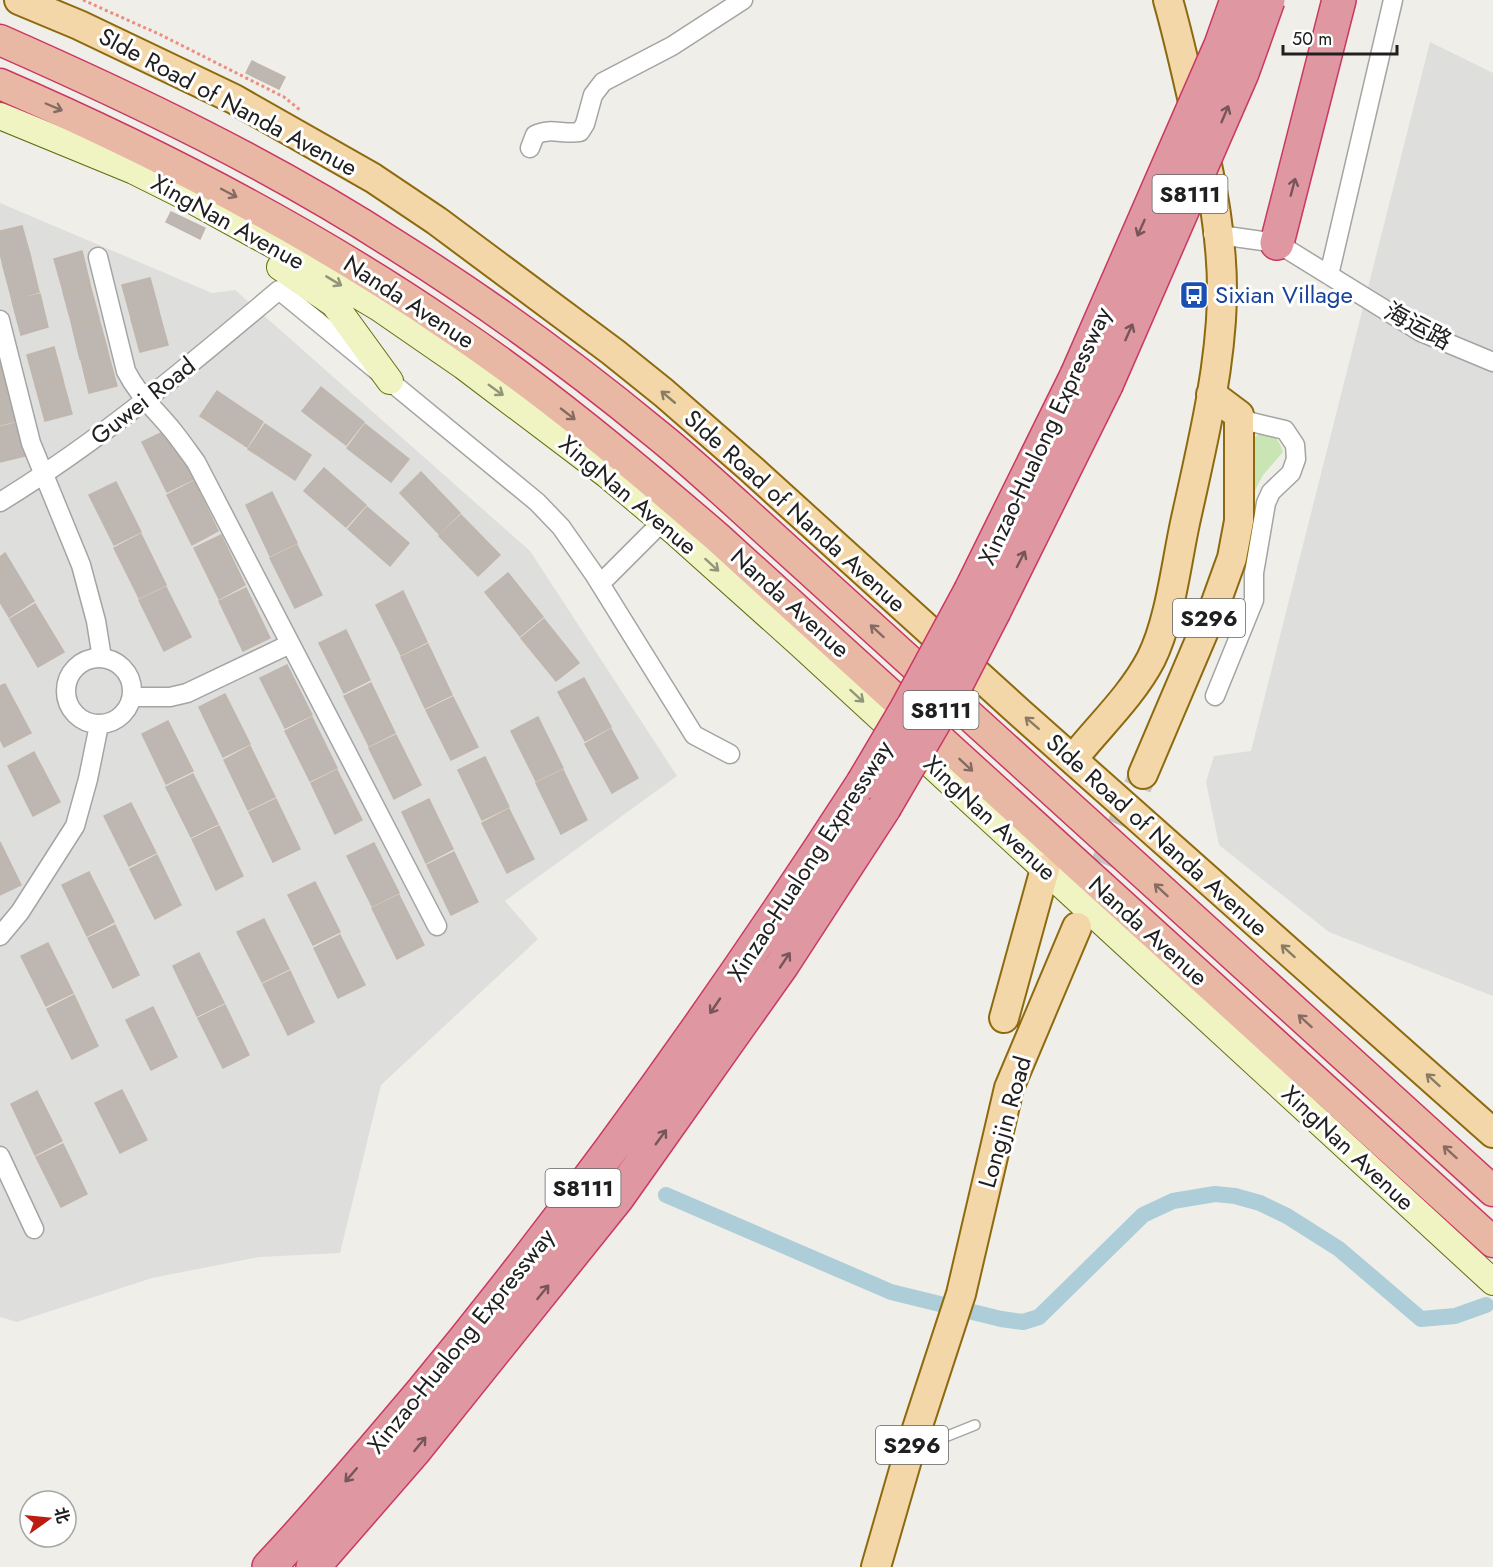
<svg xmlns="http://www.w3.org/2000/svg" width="1493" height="1567" font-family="Jost,'Noto Sans SC',sans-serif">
<rect width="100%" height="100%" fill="#f0eee8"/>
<!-- residential -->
<path fill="#dededd" d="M1430 42 1493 73V996L1329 932 1219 845 1206 782 1214 756 1251 751Z
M0 203 212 293 235 290 530 551 677 776 505 901 538 939 381 1085 340 1253 259 1257 152 1278 17 1322 0 1317Z"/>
<!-- grass -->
<path fill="#c9e5b3" d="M1262 432C1275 435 1279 440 1283 452L1263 475 1250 500 1249 445 1255 437Z"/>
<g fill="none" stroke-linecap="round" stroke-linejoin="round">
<!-- canal -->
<path stroke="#adcdd9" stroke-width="16" d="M666 1195 891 1292 1001 1319 1023 1322 1039 1317 1143 1215 1173 1201 1215 1194 1235 1196 1260 1203 1287 1216 1339 1249 1421 1319 1455 1316 1486 1305"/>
</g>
<!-- building -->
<path fill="#bdb6b1" stroke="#c0b6ac" stroke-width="1.5" d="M252 61 285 77 279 89 246 73Z
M171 212 205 228 200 239 166 222Z
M22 226 31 258 3 266 0 253V231Z
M82 251 90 284 63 291 54 259Z
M31 259 39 292 12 300 3 266Z
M150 278 159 311 131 318 122 285Z
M90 285 99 318 72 325 63 292Z
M40 294 48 327 21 335 12 301Z
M159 312 168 345 140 352 131 319Z
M99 319 108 352 80 359 72 326Z
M54 347 63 380 36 388 27 355Z
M108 353 117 386 89 393 81 360Z
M0 361 7 387 0 389Z
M63 381 72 414 45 421 36 388Z
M321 387 364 422 346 445 302 411Z
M7 388 16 421 0 425V390Z
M217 391 263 422 247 447 200 416Z
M16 423 25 456 0 462V427Z
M265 424 311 455 295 480 248 449Z
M365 424 409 459 391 482 347 448Z
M169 429 194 479 167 492 142 442Z
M324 468 366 505 346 527 304 491Z
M421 472 460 513 439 534 400 493Z
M194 481 218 531 192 545 167 495Z
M116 482 141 532 114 545 89 495Z
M272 492 297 543 270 556 246 505Z
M367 507 409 543 390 566 348 529Z
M461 515 500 555 478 576 439 536Z
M141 534 166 585 139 598 114 548Z
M221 535 245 585 219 599 194 548Z
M297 545 322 595 295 608 270 558Z
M5 553 34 601 9 617 0 602V557Z
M508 573 543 617 520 636 485 592Z
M166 587 191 637 164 651 139 600Z
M246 588 270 638 243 651 219 601Z
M403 591 427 642 401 655 376 605Z
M35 604 64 652 38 667 10 619Z
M544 619 579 663 556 681 521 638Z
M346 630 370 680 344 693 319 643Z
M428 644 452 695 425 708 401 657Z
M287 665 312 715 285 728 260 678Z
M584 678 611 727 585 741 558 692Z
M371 683 395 733 369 746 344 696Z
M5 684 31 733 4 747 0 739V686Z
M225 694 250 744 223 757 199 707Z
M453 697 478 747 451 760 426 710Z
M312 717 337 768 310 781 285 731Z
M538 717 563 768 536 781 511 731Z
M168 721 193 771 166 784 142 734Z
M611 729 638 778 612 793 585 744Z
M396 735 421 785 394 799 369 748Z
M250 746 275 797 248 810 224 760Z
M34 752 60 802 33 816 8 766Z
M485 757 509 807 482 820 458 770Z
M337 770 362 820 335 834 311 783Z
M563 770 587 820 561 834 536 783Z
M193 774 218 824 191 837 166 787Z
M276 799 300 849 273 862 249 812Z
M429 799 453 849 426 863 402 812Z
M131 803 156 853 129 866 104 816Z
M509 809 534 859 507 873 482 823Z
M219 826 243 876 216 890 192 839Z
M0 842 21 885 0 895Z
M374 843 399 893 372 906 347 856Z
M454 852 478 902 451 915 427 865Z
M157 855 181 905 155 919 130 869Z
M89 872 114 922 87 936 62 885Z
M315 882 340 932 313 945 288 895Z
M399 895 424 945 397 959 372 908Z
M264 919 289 969 262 982 237 932Z
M115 925 139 975 113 988 88 938Z
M340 935 365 985 338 998 314 948Z
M48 943 73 993 46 1006 21 956Z
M199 953 224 1003 197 1016 173 966Z
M290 971 314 1022 288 1035 263 984Z
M74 995 98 1046 72 1059 47 1009Z
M225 1005 249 1055 223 1068 198 1018Z
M153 1007 177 1057 151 1070 126 1020Z
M122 1090 147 1140 120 1153 95 1103Z
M37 1091 62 1141 35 1155 11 1104Z
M63 1144 87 1194 61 1207 36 1157Z"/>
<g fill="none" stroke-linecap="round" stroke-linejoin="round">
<!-- primary-tunnel -->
<path stroke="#c6c5c0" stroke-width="28" stroke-dasharray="28 14" stroke-linecap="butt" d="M1088 903 1143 774"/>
<!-- service casing -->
<g stroke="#a4a4a4" stroke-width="12">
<path id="service" d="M930 1443 975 1425"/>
</g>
<!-- minor casing -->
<g stroke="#a4a4a4" stroke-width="21">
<path id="minor" d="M530 148 535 135C551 127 563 135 580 132L585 124 593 95 603 82 672 46 743 0
M1213 234 1277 243 1421 332 1493 362
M98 257 126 371C138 395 156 410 173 431 181 441 188 451 196 462L437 926
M1329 275 1393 0
M0 320 31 443 81 565 96 621 102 658
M0 502C100 441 190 365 279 290L537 502 561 527 594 574 694 735 730 754
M600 584 663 521
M66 691a33 33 0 1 1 66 0a33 33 0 1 1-66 0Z
M1215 696 1254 600V573L1266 503 1271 492 1291 473 1296 459 1295 445 1285 430 1251 422 1239 415
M132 697H170L187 693 290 644
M0 936 20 912 75 826 88 779 99 725
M0 1156 34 1229"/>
</g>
<!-- secondary casing -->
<g stroke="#606f10" stroke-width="28">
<path id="secondary" d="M0 116 134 171 186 197 277 247 379 308 463 366 607 475 676 533 801 645 1493 1282
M280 267 334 304 390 381"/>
</g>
<!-- primary casing -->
<g stroke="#8e6a0f" stroke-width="32">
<path id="primary" d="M19 0 79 25 234 99 373 178 437 221 613 352 664 393 750 468 1019 712 1493 1133
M1073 759C1099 726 1131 697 1151 659 1170 621 1176 565 1185 523 1201 450 1220 374 1222 299 1223 240 1212 185 1199 128 1189 85 1180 42 1168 0
M1143 774 1215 605 1232 558 1239 521V415L1211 394
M1004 1018 1045 869
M876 1567 908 1456 961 1294 1009 1088 1077 927"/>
</g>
<!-- trunk casing -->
<g stroke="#cb3863" stroke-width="33">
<path id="trunk" d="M0 40C136 100 272 165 397 246 486 302 573 365 654 432 683 455 711 481 739 506L1493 1191
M0 84C157 152 308 230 450 327 544 390 631 463 717 537L1493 1242"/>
</g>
<!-- motorway casing -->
<g stroke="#cb3863" stroke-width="36">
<path id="motorway" d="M1277 243 1339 0
M971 590 1077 375
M994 611 1106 385
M269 1567C322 1511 372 1451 422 1392 583 1197 726 995 863 783
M313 1567 414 1451 617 1198 782 965 884 808"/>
</g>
<!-- path -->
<path stroke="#ed8d7c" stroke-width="3" stroke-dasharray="3 3" stroke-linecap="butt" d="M83 0 161 35 284 97 300 110"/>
<!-- service -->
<use href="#service" stroke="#fff" stroke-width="9"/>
<!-- minor -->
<use href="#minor" stroke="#fff" stroke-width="18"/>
<!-- secondary -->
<use href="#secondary" stroke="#eff4c2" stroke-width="26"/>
<!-- primary -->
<use href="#primary" stroke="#f3d7a9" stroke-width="28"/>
<!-- trunk -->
<use href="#trunk" stroke="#e9b8a5" stroke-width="30"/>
<!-- motorway -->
<use href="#motorway" stroke="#df98a1" stroke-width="33"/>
<!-- motorway-bridge casing -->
<g stroke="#cb3863" stroke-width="36" stroke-linecap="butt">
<path id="motorway-bridge" d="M1077 375 1221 45 1237 0
M1106 385 1242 73 1268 0
M863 783 905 712 971 590
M884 808 958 681 994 611"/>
</g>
<!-- motorway-bridge -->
<use href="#motorway-bridge" stroke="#df98a1" stroke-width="33"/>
</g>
<!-- one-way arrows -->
<defs><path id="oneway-shaft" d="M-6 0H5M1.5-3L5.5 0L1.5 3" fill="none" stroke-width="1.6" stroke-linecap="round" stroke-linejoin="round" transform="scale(1.5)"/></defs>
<g stroke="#846c62">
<use href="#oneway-shaft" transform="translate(54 107) rotate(23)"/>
<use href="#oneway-shaft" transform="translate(229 193) rotate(28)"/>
<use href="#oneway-shaft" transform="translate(568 414) rotate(38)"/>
<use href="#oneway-shaft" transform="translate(877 631) rotate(-138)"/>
<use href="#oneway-shaft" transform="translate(966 765) rotate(43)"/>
<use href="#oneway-shaft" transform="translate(1161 890) rotate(-137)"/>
<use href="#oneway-shaft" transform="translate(1305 1021) rotate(-138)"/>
<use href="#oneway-shaft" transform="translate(1450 1152) rotate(-138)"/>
</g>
<g stroke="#76565a">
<use href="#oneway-shaft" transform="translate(1225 114) rotate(-67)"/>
<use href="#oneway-shaft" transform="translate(1293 187) rotate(-75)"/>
<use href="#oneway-shaft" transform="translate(1141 228) rotate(114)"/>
<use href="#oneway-shaft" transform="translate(1129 332) rotate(-66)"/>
<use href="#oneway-shaft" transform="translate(1021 559) rotate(-63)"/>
<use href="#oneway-shaft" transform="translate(785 960) rotate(-56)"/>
<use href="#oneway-shaft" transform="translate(715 1006) rotate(124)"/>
<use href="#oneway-shaft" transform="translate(661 1137) rotate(-54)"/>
<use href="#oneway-shaft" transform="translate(543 1292) rotate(-51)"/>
<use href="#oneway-shaft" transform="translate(420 1444) rotate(-51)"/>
<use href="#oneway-shaft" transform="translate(351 1475) rotate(131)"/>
</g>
<g stroke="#929579">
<use href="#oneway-shaft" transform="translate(334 281) rotate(31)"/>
<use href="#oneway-shaft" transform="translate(496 390) rotate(36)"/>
<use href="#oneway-shaft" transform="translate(712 565) rotate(42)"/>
<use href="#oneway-shaft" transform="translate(857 696) rotate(42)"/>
</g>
<g stroke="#8a7c64">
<use href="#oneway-shaft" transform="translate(668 397) rotate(-140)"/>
<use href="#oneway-shaft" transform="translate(1032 723) rotate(-139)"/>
<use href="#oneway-shaft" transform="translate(1288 951) rotate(-138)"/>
<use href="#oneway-shaft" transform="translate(1433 1080) rotate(-138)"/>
</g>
<!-- icons -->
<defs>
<g id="bus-square" transform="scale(1.5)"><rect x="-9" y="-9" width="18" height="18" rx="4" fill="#1a4fb4" stroke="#fff"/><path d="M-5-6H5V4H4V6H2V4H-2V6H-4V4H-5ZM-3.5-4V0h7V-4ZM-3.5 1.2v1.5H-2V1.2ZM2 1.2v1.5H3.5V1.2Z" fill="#fff"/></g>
</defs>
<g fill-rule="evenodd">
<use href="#bus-square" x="1194" y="295"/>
</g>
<g text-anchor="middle" stroke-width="6" stroke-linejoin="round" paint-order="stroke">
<!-- shield labels -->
<g fill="#fff" stroke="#636363" stroke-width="1.5">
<rect x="1152.5" y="175" width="75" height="38" rx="4.5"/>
<rect x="1173" y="599" width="72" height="38" rx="4.5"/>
<rect x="903.5" y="691" width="75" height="38" rx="4.5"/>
<rect x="545.5" y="1169" width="75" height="38" rx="4.5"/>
<rect x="876" y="1426" width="72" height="38" rx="4.5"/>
</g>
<g font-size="22" font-weight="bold" fill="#202020">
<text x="1190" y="202">S8111</text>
<text x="1209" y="626">S296</text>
<text x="941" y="718">S8111</text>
<text x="583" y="1196">S8111</text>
<text x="912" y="1453">S296</text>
</g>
<!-- street labels -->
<g font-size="24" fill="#202020" stroke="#fff">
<text transform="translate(228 102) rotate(28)" y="8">SIde Road of Nanda Avenue</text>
<text transform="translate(228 222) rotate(29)" y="8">XingNan Avenue</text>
<text transform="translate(409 302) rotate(33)" y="8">Nanda Avenue</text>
<text transform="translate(1418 326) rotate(28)" y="8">海运路</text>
<text transform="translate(143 401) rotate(-38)" y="8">Guwei Road</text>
<text transform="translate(1045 436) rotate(-65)" y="8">Xinzao-Hualong Expressway</text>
<text transform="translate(628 495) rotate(40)" y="8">XingNan Avenue</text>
<text transform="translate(795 511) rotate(42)" y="8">SIde Road of Nanda Avenue</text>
<text transform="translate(790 603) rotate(42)" y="8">Nanda Avenue</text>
<text transform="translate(990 818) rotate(43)" y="8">XingNan Avenue</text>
<text transform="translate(1157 835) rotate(42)" y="8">SIde Road of Nanda Avenue</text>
<text transform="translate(810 861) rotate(-57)" y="8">Xinzao-Hualong Expressway</text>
<text transform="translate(1148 931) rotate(42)" y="8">Nanda Avenue</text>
<text transform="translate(1005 1122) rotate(-74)" y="8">Longjin Road</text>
<text transform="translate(1348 1148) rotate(43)" y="8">XingNan Avenue</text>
<text transform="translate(461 1341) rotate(-51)" y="8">Xinzao-Hualong Expressway</text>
</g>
<!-- transit labels -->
<g font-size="24" fill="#164399" stroke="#fff" text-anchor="start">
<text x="1215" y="303">Sixian Village</text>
</g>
</g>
<!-- north arrow -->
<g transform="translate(48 1519) rotate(75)"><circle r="28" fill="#ffffff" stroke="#a6a6a6" stroke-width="1.5"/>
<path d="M0-4.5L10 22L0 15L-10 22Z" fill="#bd1c13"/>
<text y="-9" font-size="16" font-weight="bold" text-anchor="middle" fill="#202020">北</text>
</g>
<!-- scale -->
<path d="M1283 45v9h114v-9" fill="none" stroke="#202020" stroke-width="3"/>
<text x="1292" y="45" font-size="18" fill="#202020" stroke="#ffffff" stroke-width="4.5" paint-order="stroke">50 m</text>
</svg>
